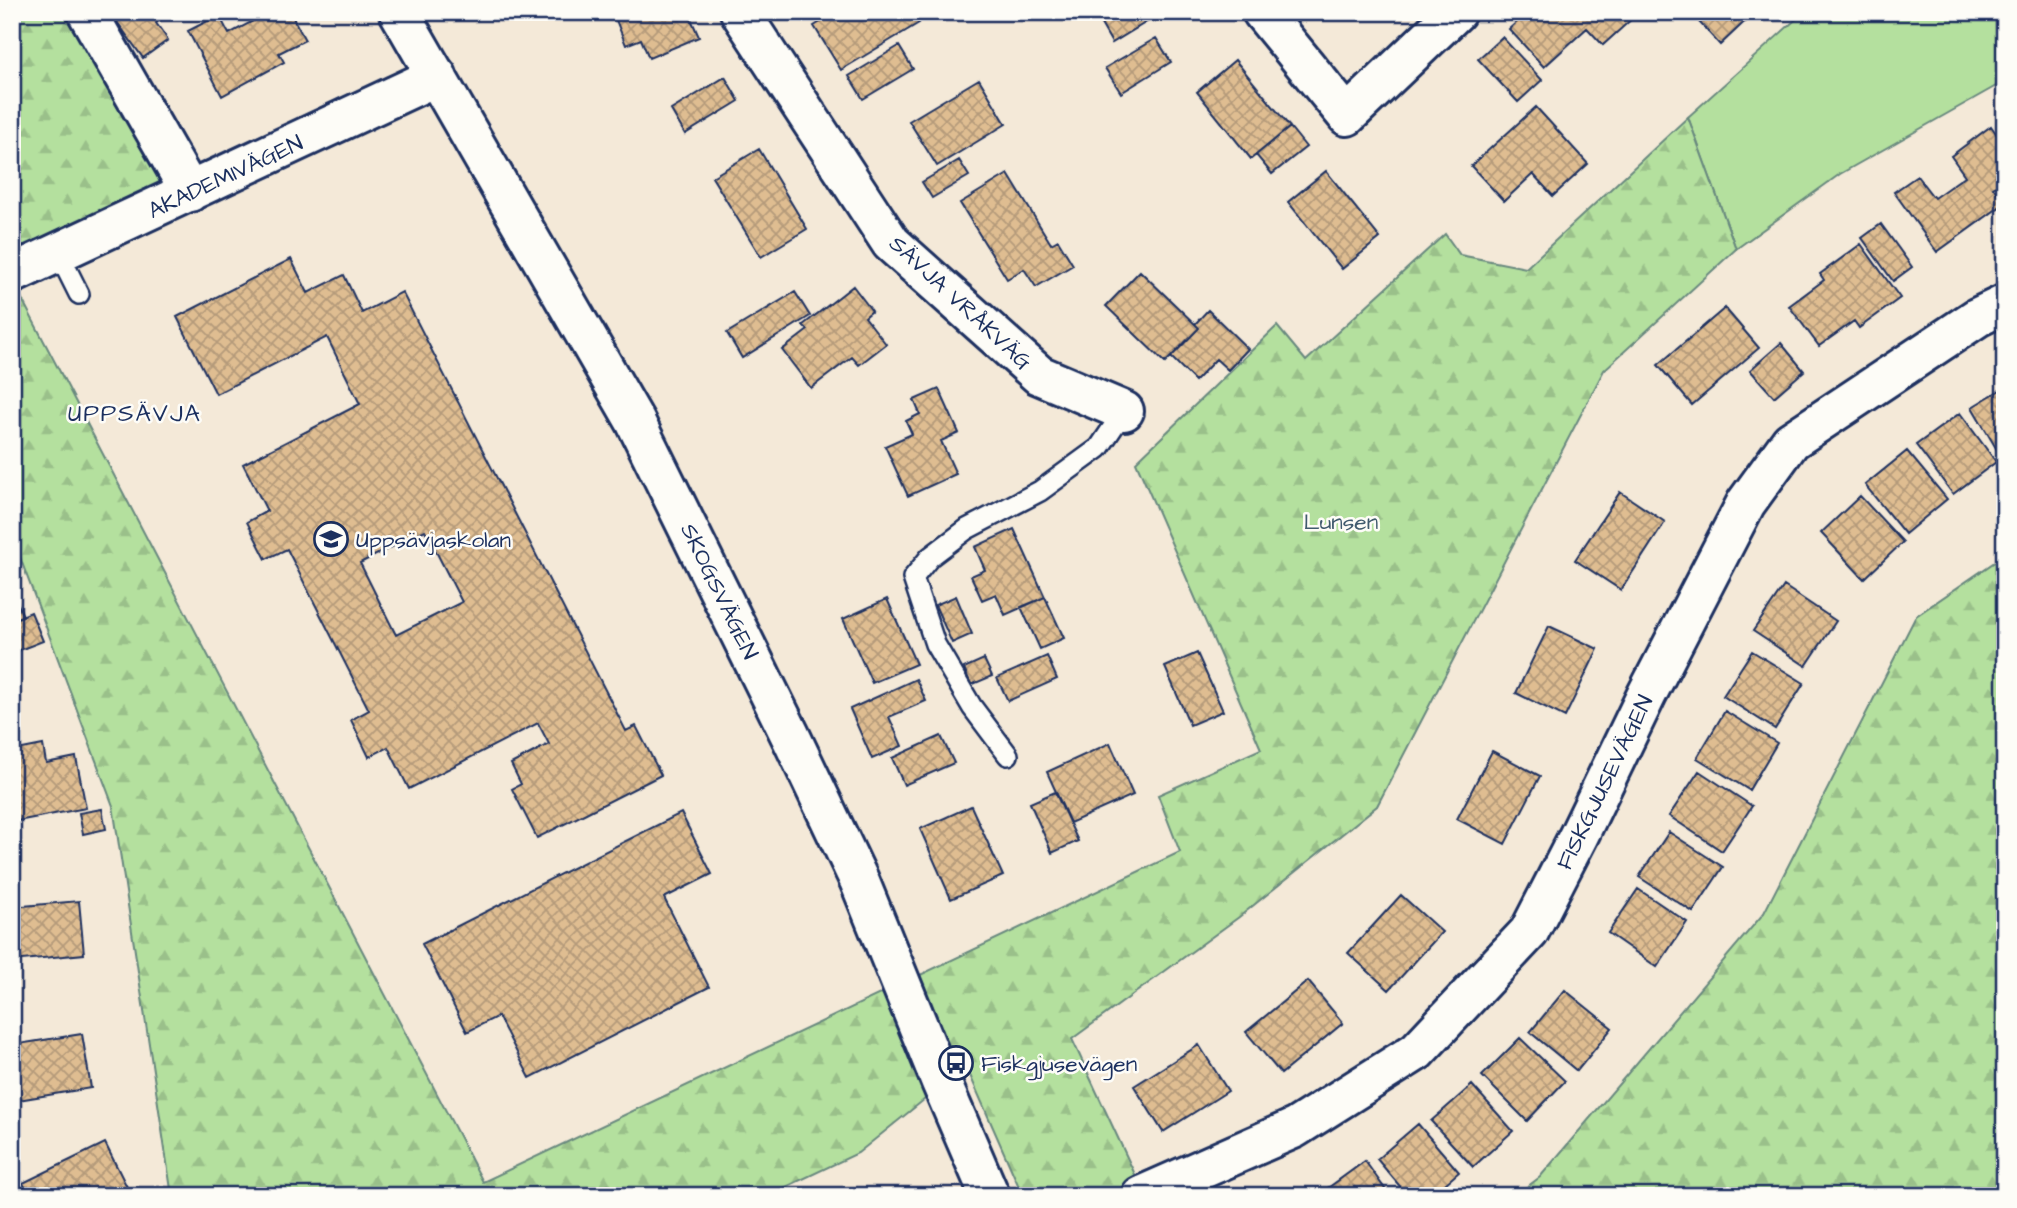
<svg xmlns="http://www.w3.org/2000/svg" width="2017" height="1208" font-family="'Architects Daughter',sans-serif">
<defs>
<pattern id="forest-firs" width="22" height="20" patternUnits="userSpaceOnUse" patternTransform="scale(1.75)"><rect width="22" height="20" fill="#b4e09e"/><path d="M5 1l3.5 6h-7zM16 11l3.5 6h-7z" fill="#9ac08a"/></pattern>
<pattern id="building-cross-hatch" width="8" height="8" patternUnits="userSpaceOnUse" patternTransform="scale(1.75)"><rect width="8" height="8" fill="#dfbd91"/><path d="M0 0l8 8M0 8l8-8" fill="none" stroke="#b49a7a"/></pattern>
</defs>
<rect width="100%" height="100%" fill="#f4e9d8"/>
<filter id="ink" filterUnits="userSpaceOnUse"><feTurbulence type="fractalNoise" baseFrequency=".0143" numOctaves="2"/><feDisplacementMap in="SourceGraphic" scale="14" xChannelSelector="R" yChannelSelector="G"/><feConvolveMatrix kernelMatrix="1 2 1 2 8 2 1 2 1" color-interpolation-filters="sRGB"/></filter>
<g filter="url(#ink)">
<!-- green -->
<path fill="#b4e09e" stroke="#68887e" stroke-width="2" d="M1804 12H2005V81L1840 174 1736 249 1688 117Z"/>
<!-- forest -->
<path fill="url(#forest-firs)" stroke="#68887e" stroke-width="2" d="M12 12H87L190 192 12 258Z
M1688 117 1736 249 1604 370 1377 806 1239 917 1072 1039 1145 1196H1023L966 1066 858 1153 767 1196H614L608 1185 587 1196H172L113 806 12 536V280L483 1182 1180 852 1158 795 1261 749 1136 462 1277 326 1306 361 1445 234 1460 255 1526 268Z
M2005 555V1196H1515L1540 1177 1764 913 1916 616Z"/>
<!-- building -->
<path fill="url(#building-cross-hatch)" stroke="#1b2f5e" stroke-width="2" fill-rule="evenodd" d="M125 12H163L166 16 156 23 168 40 143 58 115 19Z
M270 12H290L305 40 279 53 284 62 222 96 188 31 219 15 229 34Z
M620 12H688L699 37 649 58 641 39 626 45 614 15Z
M837 12H913L919 23 841 70 814 26Z
M1094 12H1163L1112 43Z
M1528 12H1630L1634 17 1603 45 1587 28 1544 67 1509 29Z
M1690 12H1755L1720 45Z
M1502 37 1542 80 1518 102 1478 59Z
M1156 38 1171 62 1121 93 1105 68Z
M899 46 913 69 863 99 849 76Z
M1235 60 1290 127 1251 159 1197 92Z
M725 77 739 101 685 134 671 110Z
M979 79 1006 124 937 166 909 121Z
M1536 107 1588 164 1553 196 1533 174 1504 201 1471 166Z
M1991 126 2005 146V179L1993 187 2005 203 1937 252 1894 192 1917 176 1934 198 1965 176 1951 156Z
M1290 127 1306 147 1272 174 1256 155Z
M759 149 807 229 761 257 712 177Z
M959 160 969 176 932 198 922 182Z
M1326 171 1380 238 1342 269 1288 202Z
M1008 174 1051 244 1058 240 1073 265 1036 287 1024 269 1007 279 960 203Z
M1881 224 1912 267 1893 281 1862 238Z
M1861 244 1900 298 1859 328 1854 321 1819 346 1789 306 1824 280 1820 274Z
M291 259 308 293 344 275 362 313 402 292 626 731 636 726 661 775 537 838 512 789 521 784 511 764 549 744 538 723 409 789 388 747 369 757 351 720 369 710 287 549 266 559 247 522 267 511 243 464 360 404 327 337 216 394 177 317ZM425 530 462 602 396 635 360 563Z
M1140 271 1199 328 1165 363 1106 306Z
M853 286 872 311 865 317 886 344 859 365 852 357 811 388 782 350 808 330 803 325Z
M795 292 810 316 742 358 727 333Z
M1725 308 1759 348 1692 405 1658 365Z
M1208 310 1248 349 1228 370 1216 359 1195 381 1171 357 1199 328 1195 324Z
M1781 343 1804 371 1774 397 1750 370Z
M2005 387V459L2003 460 1972 407Z
M939 389 959 433 941 441 956 474 908 496 885 446 912 434 906 421 920 414 914 400Z
M1960 413 1996 462 1953 494 1916 445Z
M1907 451 1947 499 1905 534 1865 485Z
M1620 492 1665 522 1621 590 1575 560Z
M1860 496 1903 542 1864 579 1821 533Z
M1014 529 1045 597 1005 615 996 594 982 600 971 576 985 570 975 547Z
M1784 586 1836 621 1806 666 1753 631Z
M12 590 23 616 12 620Z
M956 596 972 634 952 643 935 605Z
M1045 597 1064 638 1040 649 1021 607Z
M887 599 916 664 872 683 843 619Z
M31 612 43 641 12 653V620Z
M1549 626 1598 649 1565 717 1516 693Z
M1752 651 1804 683 1775 729 1723 696Z
M1197 653 1223 711 1190 725 1165 667Z
M1047 656 1057 679 1008 701 997 678Z
M984 659 992 676 971 685 964 668Z
M916 679 926 701 889 717 902 746 872 759 850 709Z
M1725 711 1777 743 1749 790 1697 758Z
M941 736 954 763 904 785 892 758Z
M1110 743 1133 795 1070 823 1047 772Z
M43 745 46 763 76 757 86 808 12 822V751Z
M1492 751 1540 776 1505 844 1457 819Z
M1699 771 1752 806 1722 851 1669 816Z
M1055 792 1078 841 1052 853 1030 803Z
M971 806 1003 876 951 899 920 829Z
M102 809 106 829 83 834 79 813Z
M681 813 712 874 664 898 709 987 530 1078 498 1016 467 1032 422 944Z
M1669 832 1723 867 1693 912 1639 877Z
M1638 889 1687 922 1657 967 1608 933Z
M1401 895 1442 932 1389 990 1348 953Z
M79 901 84 954 12 961V907Z
M1308 981 1343 1023 1281 1074 1246 1032Z
M1565 990 1612 1028 1577 1071 1530 1032Z
M82 1034 91 1088 12 1101V1045Z
M1520 1038 1565 1081 1527 1121 1482 1076Z
M1199 1045 1228 1091 1163 1132 1134 1086Z
M1472 1085 1513 1131 1473 1167 1431 1121Z
M1418 1124 1459 1172 1431 1196H1408L1377 1159Z
M105 1143 130 1193 125 1196H29L23 1183Z
M1365 1161 1390 1196H1323L1321 1193Z"/>
<g fill="none" stroke-linecap="round" stroke-linejoin="round">
<!-- lane casing -->
<g stroke="#1b2f5e" stroke-width="24">
<path id="lane" d="M59 254 79 294
M1008 755 972 707 935 644 913 578 930 557 967 529 1040 491 1099 448 1124 411"/>
</g>
<!-- street casing -->
<g stroke="#1b2f5e" stroke-width="44">
<path id="street" d="M87 12 190 192
M740 12 891 243 1039 375 1124 411
M1262 12 1347 116 1456 12
M12 274 437 76
M1141 1196 1295 1128 1417 1051 1529 932 1579 835 1647 694 1746 503 1791 441 1978 317 2005 304"/>
</g>
<!-- secondary casing -->
<g stroke="#1b2f5e" stroke-width="44">
<path id="secondary" d="M399 12 635 421 790 735 859 880 941 1082 990 1196"/>
</g>
<!-- lane -->
<use href="#lane" stroke="#fdfcf7" stroke-width="19"/>
<!-- street -->
<use href="#street" stroke="#fdfcf7" stroke-width="38"/>
<!-- secondary -->
<use href="#secondary" stroke="#fdfcf7" stroke-width="38"/>
</g>
</g>
<!-- icons -->
<defs>
<g id="school-ring" transform="scale(1.75)"><circle r="9.5" fill="#fdfcf7" stroke="#1b2f5e" stroke-width="1.5"/><path d="M0-5L7-2L0 1L-7-2ZM-4 1L0 2.5L4 1V4Q0 6-4 4Z" fill="#1b2f5e"/></g>
<g id="bus-ring" transform="scale(1.75)"><circle r="9.5" fill="#fdfcf7" stroke="#1b2f5e" stroke-width="1.5"/><path d="M-5-6H5V4H4V6H2V4H-2V6H-4V4H-5ZM-3.5-4V0h7V-4ZM-3.5 1.2v1.5H-2V1.2ZM2 1.2v1.5H3.5V1.2Z" fill="#1b2f5e"/></g>
</defs>
<g fill-rule="evenodd">
<use href="#school-ring" x="331" y="539"/>
<use href="#bus-ring" x="956" y="1063"/>
</g>
<g text-anchor="middle" stroke-width="5" stroke-linejoin="round" paint-order="stroke">
<!-- street labels -->
<g font-size="23" fill="#1b2f5e" stroke="#fdfcf7">
<text transform="translate(225 176) rotate(-25)" y="8">AKADEMIVÄGEN</text>
<text transform="translate(961 302) rotate(43)" y="8">SÄVJA VRÅKVÄG</text>
<text transform="translate(720 591) rotate(64)" y="8">SKOGSVÄGEN</text>
<text transform="translate(1604 782) rotate(-64)" y="8">FISKGJUSEVÄGEN</text>
</g>
<!-- park labels -->
<g font-size="23" fill="#415b6e" stroke="#fdfcf7">
<text x="1341" y="529">Lunsen</text>
</g>
<!-- poi labels -->
<g font-size="23" fill="#1b2f5e" stroke="#fdfcf7" text-anchor="start">
<text x="356" y="547">Uppsävjaskolan</text>
<text x="981" y="1071">Fiskgjusevägen</text>
</g>
<!-- neighbourhood labels -->
<g font-size="24" letter-spacing="2" fill="#1b2f5e" stroke="#fdfcf7">
<text x="135" y="421">UPPSÄVJA</text>
</g>
</g>
<!-- margin -->
<rect width="2017" height="1208" fill="none" stroke="#fdfcf7" stroke-width="42"/>
<rect x="21" y="21" width="1975" height="1166" fill="none" stroke="#1b2f5e" stroke-width="2.5" filter="url(#ink)"/>
</svg>
